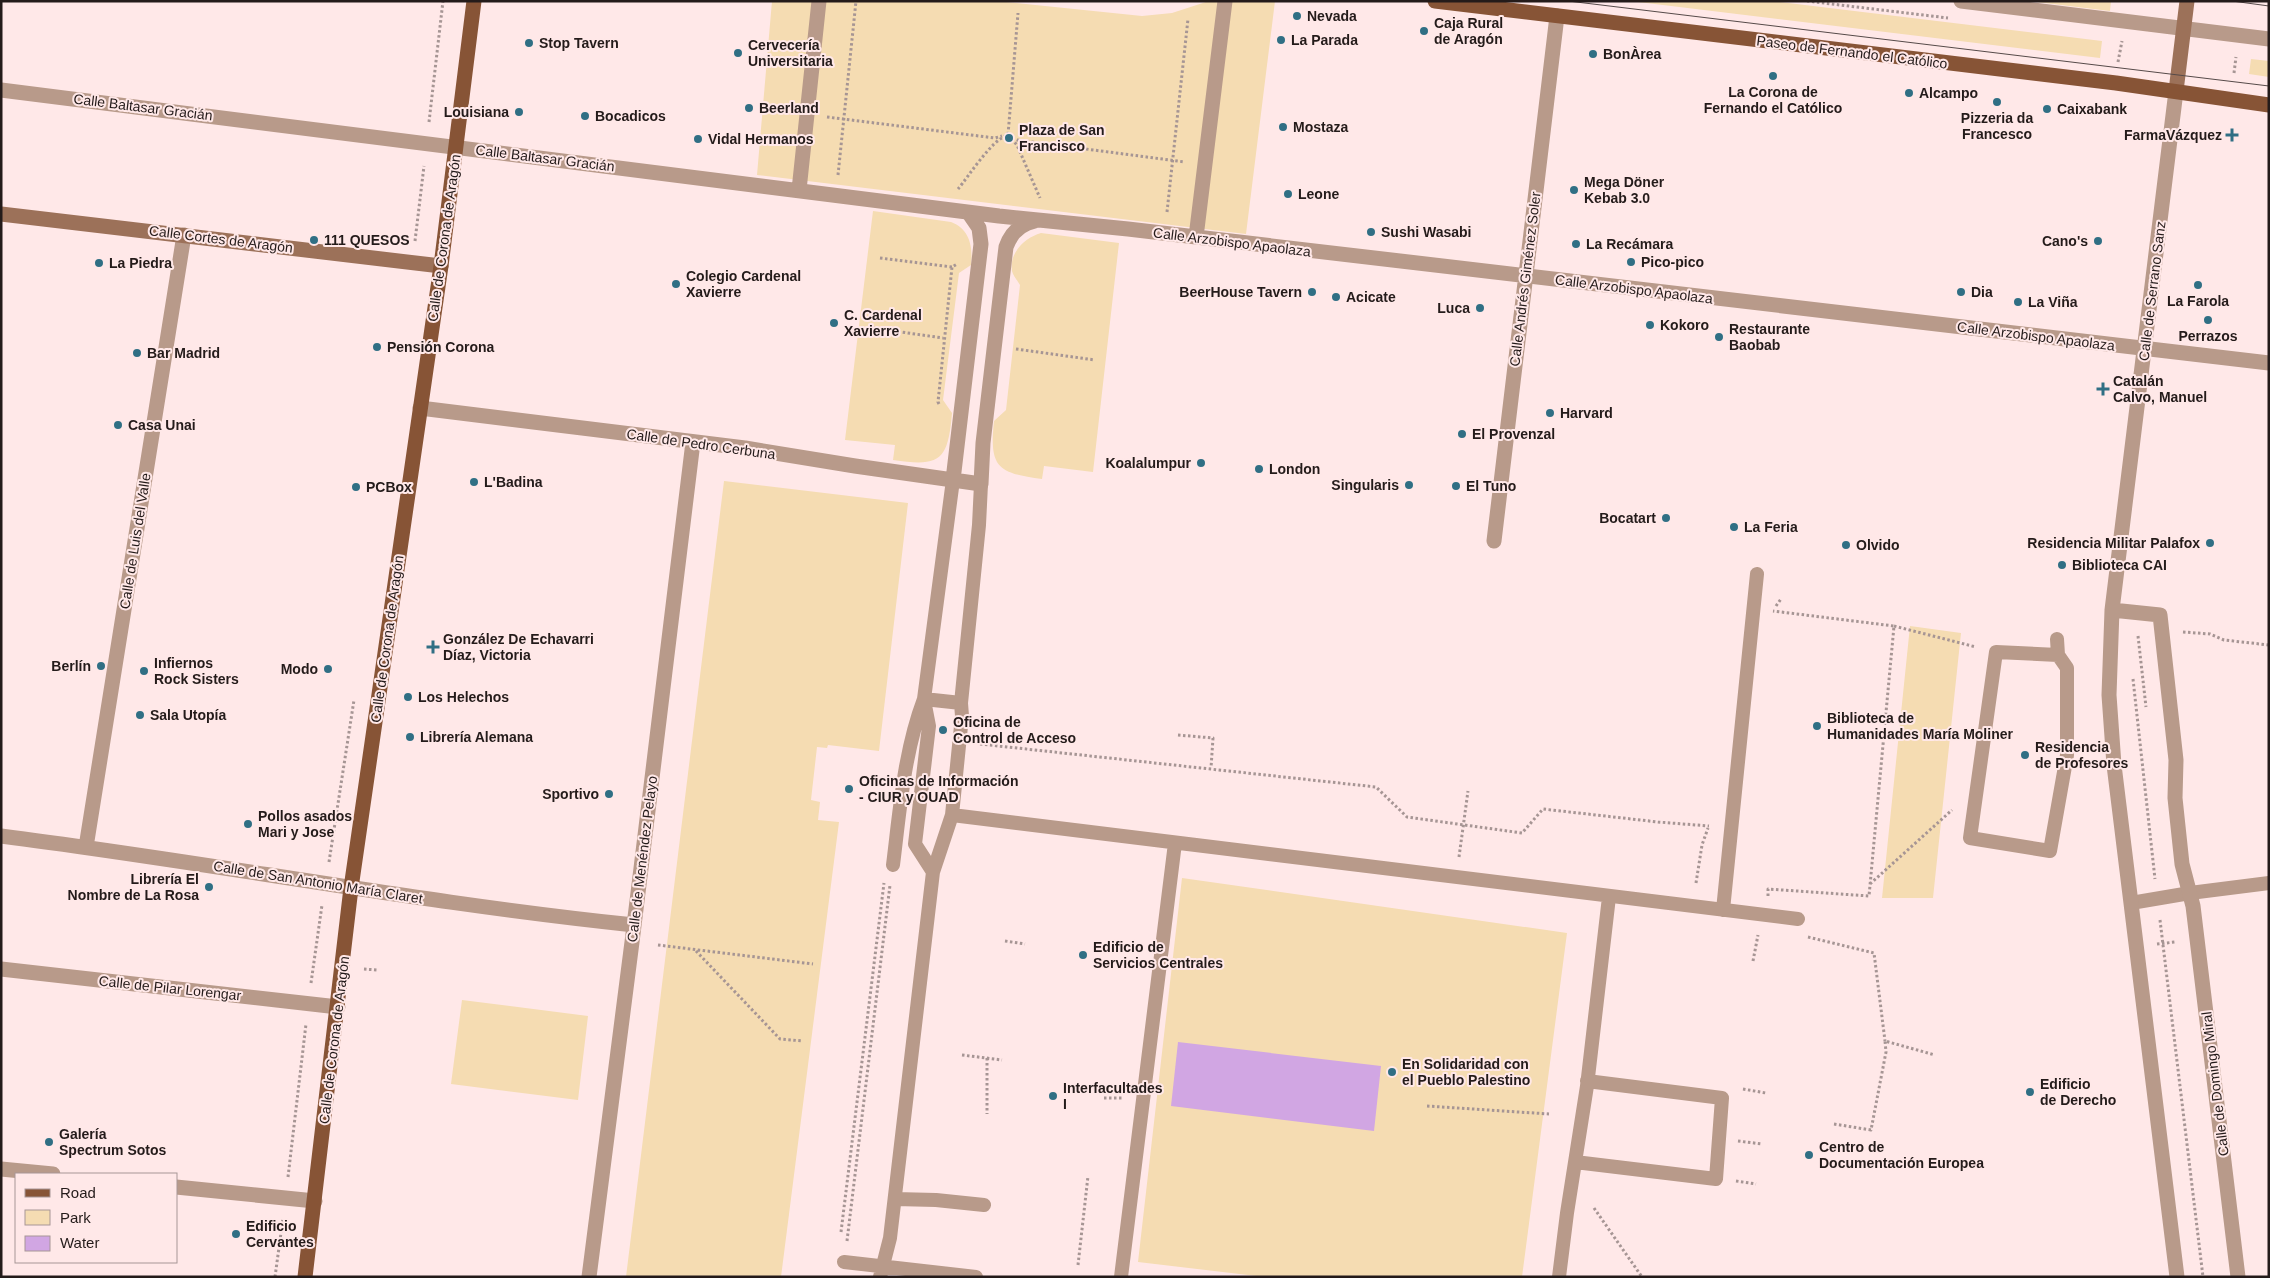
<svg xmlns="http://www.w3.org/2000/svg" width="2270" height="1278" font-family="Arial,sans-serif">
<rect width="100%" height="100%" fill="#ffe8e8"/>
<!-- green -->
<path fill="#f5dcb2" d="M772 1H997L1142 16 1172 13 1209 1H1275L1246 234 757 175Z
M1630 1H1771L2102 41 2100 58Z
M2028 1H2111L2110 11Z
M2251 59 2269 61V77L2249 74Z
M873 211 951 222C970 229 973 247 971 265L959 273 943 400 952 413C948 461 940 467 893 460L895 445 845 440Z
M1041 233 1119 243 1093 472 1044 466 1042 479C998 473 989 468 994 421L1006 410 1020 285C1018 281 1013 276 1012 271 1009 253 1024 238 1041 233Z
M724 481 908 503 879 751 828 745 827 748 817 747 811 800 820 802 818 820 839 822 781 1277H626Z
M1910 626 1961 633 1933 898H1882Z
M1182 878 1567 933 1522 1277H1265L1138 1262Z
M462 1000 588 1016 578 1100 451 1084Z"/>
<!-- water -->
<path fill="#d1a6e3" d="M1178 1042 1381 1066 1374 1131 1171 1106Z"/>
<g fill="none" stroke-linecap="round" stroke-linejoin="round">
<!-- path -->
<path stroke="#a69594" stroke-width="3" stroke-dasharray="2.5 2.5" stroke-linecap="butt" d="M1807 1 1948 18
M2118 62 2122 41
M2234 73 2236 57
M827 117 995 138 1002 136
M429 122 443 1
M1008 135 1017 145 1040 198
M1012 138 1017 140 1185 162
M838 175 856 1
M958 189C969 176 992 139 1008 135L1018 13
M1167 212 1188 19
M415 241 424 166
M880 258 952 267
M873 328 943 338
M1016 349 1095 360
M939 404 938 402 952 267 957 264
M1776 606 1781 599
M1894 626 1976 647
M2183 632 2210 634 2224 640 2269 645
M2138 636 2146 707
M2133 679 2155 879
M1178 735 1213 738 1211 768
M980 744 1376 787 1407 817 1522 833 1543 809 1658 822 1709 826
M1459 857 1468 791
M329 862 354 700
M1696 883 1702 845 1708 828
M1870 884 1952 810
M1768 896V889L1869 896 1894 626 1773 611
M2160 920 2203 1277
M1808 937 1874 953 1885 1041
M1005 941 1025 944
M2157 944 2175 942
M658 945 813 964
M696 951 780 1039 803 1041
M1753 961 1758 935
M364 969 377 970
M311 983 322 905
M962 1055 1002 1060
M987 1058V1114
M1743 1089 1766 1093
M1104 1098H1123
M1427 1106 1549 1114
M1834 1124 1871 1130 1886 1052 1885 1041 1935 1055
M1738 1141 1762 1144
M288 1177 306 1024
M1736 1181 1756 1184
M1594 1208 1642 1277
M841 1232 884 883
M847 1241 890 885
M1078 1265 1088 1176
M275 1277 283 1218"/>
<!-- lane -->
<path stroke="#b89a8a" stroke-width="14" d="M2057 639 2058 655 2067 668V755L2050 851 1970 838 1996 652 2058 655
M924 699 961 703
M924 700 929 726 915 844 933 872
M952 815 1798 919
M893 865C900 809 904 752 924 699L953 480
M2131 903 2190 893 2269 883
M1723 910 1757 574
M1575 1162 1716 1179 1722 1098 1587 1081
M895 1199 936 1200 984 1205
M844 1262 976 1277
M880 1277 890 1238 933 872 952 815 962 716 961 703 979 525 981 484
M1121 1277 1175 843
M1559 1277 1567 1213 1587 1086 1609 897"/>
<!-- street -->
<path stroke="#b89a8a" stroke-width="15" d="M1961 1 2269 39
M1 90 999 216 1128 229 2269 363
M2176 91 2112 610 2109 695 2114 765 2177 1277
M799 190 819 1
M1196 237 1225 1
M420 408 745 448 855 466 981 484 983 443 1006 247C1011 233 1020 224 1035 221
M953 480 981 244 979 228 968 212
M1494 541 1557 16
M2112 610 2160 615 2176 760 2175 798 2182 864 2193 906 2238 1277
M1 836C213 863 422 903 634 925
M86 847 184 235
M1 969 338 1007
M1 1169 53 1174
M176 1187 315 1201
M589 1277 632 942 693 442"/>
<!-- secondary -->
<path stroke="#9c7159" stroke-width="15" d="M2176 91 2187 1
M1 214 441 266"/>
<!-- primary -->
<path stroke="#875436" stroke-width="15" d="M1435 1 2116 83 2269 105
M305 1277 351 888 441 266 474 1"/>
<!-- tram -->
<path stroke="#564a49" stroke-width="1" d="M1568 1 2269 86
M2232 1 2269 6"/>
</g>
<!-- markers -->
<g fill="#306f84" stroke="#ffe8e8" stroke-width="2">
<circle cx="1297" cy="16" r="5"/>
<circle cx="1424" cy="31" r="5"/>
<circle cx="1281" cy="40" r="5"/>
<circle cx="529" cy="43" r="5"/>
<circle cx="738" cy="53" r="5"/>
<circle cx="1593" cy="54" r="5"/>
<circle cx="1773" cy="76" r="5"/>
<circle cx="1909" cy="93" r="5"/>
<circle cx="1997" cy="102" r="5"/>
<circle cx="749" cy="108" r="5"/>
<circle cx="2047" cy="109" r="5"/>
<circle cx="519" cy="112" r="5"/>
<circle cx="585" cy="116" r="5"/>
<circle cx="1283" cy="127" r="5"/>
<path d="M2229.5 127.5h5v5h5v5h-5v5h-5v-5h-5v-5h5z"/>
<circle cx="1009" cy="138" r="5"/>
<circle cx="698" cy="139" r="5"/>
<circle cx="1574" cy="190" r="5"/>
<circle cx="1288" cy="194" r="5"/>
<circle cx="1371" cy="232" r="5"/>
<circle cx="314" cy="240" r="5"/>
<circle cx="2098" cy="241" r="5"/>
<circle cx="1576" cy="244" r="5"/>
<circle cx="1631" cy="262" r="5"/>
<circle cx="99" cy="263" r="5"/>
<circle cx="676" cy="284" r="5"/>
<circle cx="2198" cy="285" r="5"/>
<circle cx="1312" cy="292" r="5"/>
<circle cx="1961" cy="292" r="5"/>
<circle cx="1336" cy="297" r="5"/>
<circle cx="2018" cy="302" r="5"/>
<circle cx="1480" cy="308" r="5"/>
<circle cx="2208" cy="320" r="5"/>
<circle cx="834" cy="323" r="5"/>
<circle cx="1650" cy="325" r="5"/>
<circle cx="1719" cy="337" r="5"/>
<circle cx="377" cy="347" r="5"/>
<circle cx="137" cy="353" r="5"/>
<path d="M2100.5 381.5h5v5h5v5h-5v5h-5v-5h-5v-5h5z"/>
<circle cx="1550" cy="413" r="5"/>
<circle cx="118" cy="425" r="5"/>
<circle cx="1462" cy="434" r="5"/>
<circle cx="1201" cy="463" r="5"/>
<circle cx="1259" cy="469" r="5"/>
<circle cx="474" cy="482" r="5"/>
<circle cx="1409" cy="485" r="5"/>
<circle cx="1456" cy="486" r="5"/>
<circle cx="356" cy="487" r="5"/>
<circle cx="1666" cy="518" r="5"/>
<circle cx="1734" cy="527" r="5"/>
<circle cx="2210" cy="543" r="5"/>
<circle cx="1846" cy="545" r="5"/>
<circle cx="2062" cy="565" r="5"/>
<path d="M430.5 639.5h5v5h5v5h-5v5h-5v-5h-5v-5h5z"/>
<circle cx="101" cy="666" r="5"/>
<circle cx="328" cy="669" r="5"/>
<circle cx="144" cy="671" r="5"/>
<circle cx="408" cy="697" r="5"/>
<circle cx="140" cy="715" r="5"/>
<circle cx="1817" cy="726" r="5"/>
<circle cx="943" cy="730" r="5"/>
<circle cx="410" cy="737" r="5"/>
<circle cx="2025" cy="755" r="5"/>
<circle cx="849" cy="789" r="5"/>
<circle cx="609" cy="794" r="5"/>
<circle cx="248" cy="824" r="5"/>
<circle cx="209" cy="887" r="5"/>
<circle cx="1083" cy="955" r="5"/>
<circle cx="1392" cy="1072" r="5"/>
<circle cx="2030" cy="1092" r="5"/>
<circle cx="1053" cy="1096" r="5"/>
<circle cx="49" cy="1142" r="5"/>
<circle cx="1809" cy="1155" r="5"/>
<circle cx="236" cy="1234" r="5"/>
</g>
<g text-anchor="middle" stroke-width="4" stroke-linejoin="round" paint-order="stroke">
<!-- poi labels -->
<g font-size="14" font-weight="bold" fill="#241b1a" stroke="#ffe8e8" text-anchor="start">
<text x="1307" y="21">Nevada</text>
<text x="1434" y="28">Caja Rural<tspan x="1434" dy="16">de Aragón</tspan></text>
<text x="1291" y="45">La Parada</text>
<text x="539" y="48">Stop Tavern</text>
<text x="748" y="50">Cervecería<tspan x="748" dy="16">Universitaria</tspan></text>
<text x="1603" y="59">BonÀrea</text>
<text x="1773" y="97" text-anchor="middle">La Corona de<tspan x="1773" dy="16">Fernando el Católico</tspan></text>
<text x="1919" y="98">Alcampo</text>
<text x="759" y="113">Beerland</text>
<text x="2057" y="114">Caixabank</text>
<text x="509" y="117" text-anchor="end">Louisiana</text>
<text x="595" y="121">Bocadicos</text>
<text x="1997" y="123" text-anchor="middle">Pizzeria da<tspan x="1997" dy="16">Francesco</tspan></text>
<text x="1293" y="132">Mostaza</text>
<text x="1019" y="135">Plaza de San<tspan x="1019" dy="16">Francisco</tspan></text>
<text x="2222" y="140" text-anchor="end">FarmaVázquez</text>
<text x="708" y="144">Vidal Hermanos</text>
<text x="1584" y="187">Mega Döner<tspan x="1584" dy="16">Kebab 3.0</tspan></text>
<text x="1298" y="199">Leone</text>
<text x="1381" y="237">Sushi Wasabi</text>
<text x="324" y="245">111 QUESOS</text>
<text x="2088" y="246" text-anchor="end">Cano's</text>
<text x="1586" y="249">La Recámara</text>
<text x="1641" y="267">Pico-pico</text>
<text x="109" y="268">La Piedra</text>
<text x="686" y="281">Colegio Cardenal<tspan x="686" dy="16">Xavierre</tspan></text>
<text x="1302" y="297" text-anchor="end">BeerHouse Tavern</text>
<text x="1971" y="297">Dia</text>
<text x="1346" y="302">Acicate</text>
<text x="2198" y="306" text-anchor="middle">La Farola</text>
<text x="2028" y="307">La Viña</text>
<text x="1470" y="313" text-anchor="end">Luca</text>
<text x="844" y="320">C. Cardenal<tspan x="844" dy="16">Xavierre</tspan></text>
<text x="1660" y="330">Kokoro</text>
<text x="1729" y="334">Restaurante<tspan x="1729" dy="16">Baobab</tspan></text>
<text x="2208" y="341" text-anchor="middle">Perrazos</text>
<text x="387" y="352">Pensión Corona</text>
<text x="147" y="358">Bar Madrid</text>
<text x="2113" y="386">Catalán<tspan x="2113" dy="16">Calvo, Manuel</tspan></text>
<text x="1560" y="418">Harvard</text>
<text x="128" y="430">Casa Unai</text>
<text x="1472" y="439">El Provenzal</text>
<text x="1191" y="468" text-anchor="end">Koalalumpur</text>
<text x="1269" y="474">London</text>
<text x="484" y="487">L'Badina</text>
<text x="1399" y="490" text-anchor="end">Singularis</text>
<text x="1466" y="491">El Tuno</text>
<text x="366" y="492">PCBox</text>
<text x="1656" y="523" text-anchor="end">Bocatart</text>
<text x="1744" y="532">La Feria</text>
<text x="2200" y="548" text-anchor="end">Residencia Militar Palafox</text>
<text x="1856" y="550">Olvido</text>
<text x="2072" y="570">Biblioteca CAI</text>
<text x="443" y="644">González De Echavarri<tspan x="443" dy="16">Díaz, Victoria</tspan></text>
<text x="154" y="668">Infiernos<tspan x="154" dy="16">Rock Sisters</tspan></text>
<text x="91" y="671" text-anchor="end">Berlín</text>
<text x="318" y="674" text-anchor="end">Modo</text>
<text x="418" y="702">Los Helechos</text>
<text x="150" y="720">Sala Utopía</text>
<text x="1827" y="723">Biblioteca de<tspan x="1827" dy="16">Humanidades María Moliner</tspan></text>
<text x="953" y="727">Oficina de<tspan x="953" dy="16">Control de Acceso</tspan></text>
<text x="420" y="742">Librería Alemana</text>
<text x="2035" y="752">Residencia<tspan x="2035" dy="16">de Profesores</tspan></text>
<text x="859" y="786">Oficinas de Información<tspan x="859" dy="16">- CIUR y OUAD</tspan></text>
<text x="599" y="799" text-anchor="end">Sportivo</text>
<text x="258" y="821">Pollos asados<tspan x="258" dy="16">Mari y Jose</tspan></text>
<text x="199" y="884" text-anchor="end">Librería El<tspan x="199" dy="16">Nombre de La Rosa</tspan></text>
<text x="1093" y="952">Edificio de<tspan x="1093" dy="16">Servicios Centrales</tspan></text>
<text x="1402" y="1069">En Solidaridad con<tspan x="1402" dy="16">el Pueblo Palestino</tspan></text>
<text x="2040" y="1089">Edificio<tspan x="2040" dy="16">de Derecho</tspan></text>
<text x="1063" y="1093">Interfacultades<tspan x="1063" dy="16">I</tspan></text>
<text x="59" y="1139">Galería<tspan x="59" dy="16">Spectrum Sotos</tspan></text>
<text x="1819" y="1152">Centro de<tspan x="1819" dy="16">Documentación Europea</tspan></text>
<text x="246" y="1231">Edificio<tspan x="246" dy="16">Cervantes</tspan></text>
</g>
<!-- street labels -->
<g font-size="14" fill="#241b1a" stroke="#ffe8e8">
<text transform="translate(1852 52) rotate(7)" y="5">Paseo de Fernando el Católico</text>
<text transform="translate(143 107) rotate(7)" y="5">Calle Baltasar Gracián</text>
<text transform="translate(545 158) rotate(7)" y="5">Calle Baltasar Gracián</text>
<text transform="translate(444 238) rotate(-82)" y="5">Calle de Corona de Aragón</text>
<text transform="translate(221 239) rotate(7)" y="5">Calle Cortes de Aragón</text>
<text transform="translate(1232 242) rotate(7)" y="5">Calle Arzobispo Apaolaza</text>
<text transform="translate(1525 279) rotate(-83)" y="5">Calle Andrés Giménez Soler</text>
<text transform="translate(1634 289) rotate(7)" y="5">Calle Arzobispo Apaolaza</text>
<text transform="translate(2152 291) rotate(-83)" y="5">Calle de Serrano Sanz</text>
<text transform="translate(2036 336) rotate(7)" y="5">Calle Arzobispo Apaolaza</text>
<text transform="translate(701 444) rotate(8)" y="5">Calle de Pedro Cerbuna</text>
<text transform="translate(135 541) rotate(-81)" y="5">Calle de Luis del Valle</text>
<text transform="translate(387 639) rotate(-82)" y="5">Calle de Corona de Aragón</text>
<text transform="translate(642 859) rotate(-83)" y="5">Calle de Menéndez Pelayo</text>
<text transform="translate(318 882) rotate(9)" y="5">Calle de San Antonio María Claret</text>
<text transform="translate(170 988) rotate(6)" y="5">Calle de Pilar Lorengar</text>
<text transform="translate(334 1040) rotate(-83)" y="5">Calle de Corona de Aragón</text>
<text transform="translate(2215 1084) rotate(-97)" y="5">Calle de Domingo Miral</text>
</g>
</g>
<!-- border -->
<rect width="2270" height="1278" fill="none" stroke="#241b1a" stroke-width="5"/>
<!-- legend -->
<rect x="15" y="1173" width="162" height="90" fill="#ffe8e8" stroke="#a79696"/>
<rect x="25" y="1189" width="25" height="8" fill="#875436" stroke="#a79696"/>
<text x="60" y="1198" font-size="15" fill="#241b1a">Road</text>
<rect x="25" y="1210" width="25" height="15" fill="#f5dcb2" stroke="#a79696"/>
<text x="60" y="1223" font-size="15" fill="#241b1a">Park</text>
<rect x="25" y="1236" width="25" height="15" fill="#d1a6e3" stroke="#a79696"/>
<text x="60" y="1248" font-size="15" fill="#241b1a">Water</text>
</svg>
